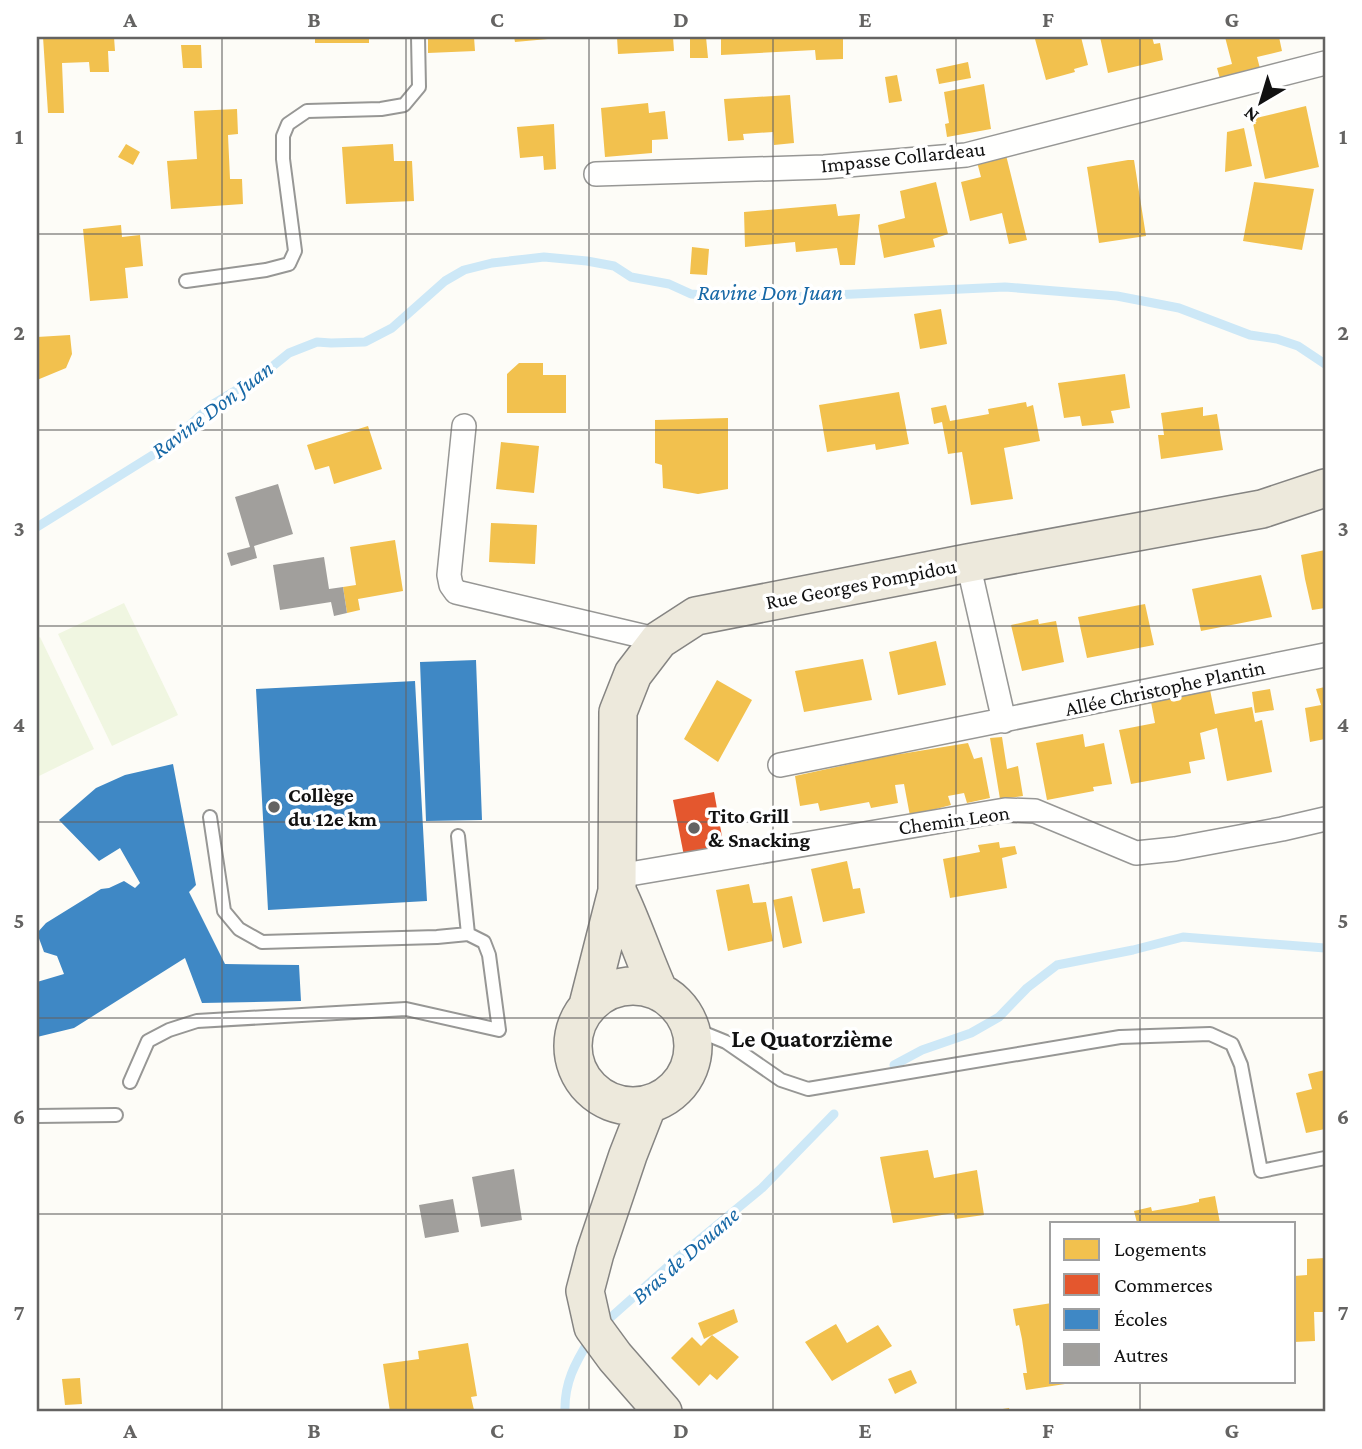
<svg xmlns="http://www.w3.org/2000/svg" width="1362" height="1449" font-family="'Crimson Pro',serif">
<rect width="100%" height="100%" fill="#fdfcf7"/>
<!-- pitch -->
<path fill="#f0f6e1" d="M124 603 178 715 112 746 58 634Z
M40 637 94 749 37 777V639Z"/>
<!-- homes -->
<path fill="#f2c14e" d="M43 37H114L115 51H108L109 72H90L89 62 62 63 64 113H48Z
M315 37H369V43H315Z
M428 37H474L475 51 428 53Z
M514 37H548V39L515 42Z
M617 37H673L674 51 618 54Z
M690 37H706L708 58H690Z
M721 37H843V59L816 60 815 50 721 55Z
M1047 37H1081L1088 65 1074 69 1075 72 1046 80 1035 39Z
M1100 37H1152L1154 44 1160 43 1163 60 1108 73Z
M1225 37H1279L1282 51 1257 57 1262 76 1222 86 1217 68 1232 64Z
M181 45H201L202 68H183Z
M968 62 971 78 939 84 936 69Z
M897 75 902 101 889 103 885 77Z
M984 84 991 129 947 137 945 124 949 123 944 92Z
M790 95 794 143 774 145 773 132 743 134 744 140 728 141 724 99Z
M648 103 649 113 665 111 668 139 652 140V153L605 157 601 108Z
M1306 106 1319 167 1265 179 1252 119Z
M237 109 238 134 228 135 230 179H242L243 204 171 209 167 161 197 159 194 111Z
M554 124 556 169 544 170 543 156 520 158 517 127Z
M1244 128 1252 166 1225 172 1227 132Z
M126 144 140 152 133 165 118 157Z
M393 144 394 161H412L414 201 346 204 342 147Z
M1006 155 1027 240 1009 244 1002 213 970 221 961 182 981 177 977 162Z
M1128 160H1134L1146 236 1099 243 1087 167Z
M936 182 948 234 933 239 935 247 884 258 878 225 905 218 900 191Z
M1254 182 1314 189 1302 250 1243 241Z
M836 204 838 216 860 214 855 265H840L837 248 796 252 795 242 745 247 744 212Z
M121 225 122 237 140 235 143 266 125 268 128 298 90 301 83 229Z
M692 247 709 249 707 275 690 274Z
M941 309 947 344 920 349 914 314Z
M70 335 72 354 66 368 37 380V337Z
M519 363H543V375H566V413H507V374Z
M1125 374 1130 408 1111 411 1114 423 1082 426 1080 416 1064 418 1058 383Z
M899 392 909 444 876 450 875 444 827 452 819 405Z
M1026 402 1027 407 1033 405 1040 441 1004 448 1013 499 971 505 962 452 948 454 942 422 934 424 931 408 946 405 950 421 989 414 988 409Z
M1203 407V416L1217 414 1223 450 1161 459 1158 435H1164L1161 413Z
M728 418V489L698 494 663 488 662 465 655 463V420Z
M368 426 382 469 334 484 329 466 315 470 307 445Z
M501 442 539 446 534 493 496 489Z
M491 523 537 525 535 564 489 562Z
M395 540 403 591 358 599 360 610 347 613 343 587 356 585 350 547Z
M1325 550V608L1312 610 1305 579 1301 555Z
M1261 575 1272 617 1201 631 1192 589Z
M1145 604 1154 645 1087 658 1078 617Z
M1038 619 1039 624 1056 621 1064 662 1022 671 1011 625Z
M936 641 946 685 898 695 889 652Z
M863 659 872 700 804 712 795 671Z
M717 680 752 700 718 762 684 739Z
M1325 687V739L1310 742 1305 708 1321 705 1316 689Z
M1270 689 1274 710 1255 713 1252 692Z
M1210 690 1215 714 1252 707 1255 722 1262 720 1272 772 1227 781 1217 728 1200 733 1205 759 1189 762 1191 773 1131 784 1119 730 1155 723 1151 702Z
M1083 734 1085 747 1104 743 1112 784 1093 787 1094 791 1047 800 1036 743Z
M1002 737 1007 769 1018 766 1023 796 1000 799 990 738Z
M968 743 974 759 982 757 990 798 967 803 964 793 948 796 951 805 910 816 904 784 895 785 898 803 871 808 869 802 820 811 818 803 800 806 795 776 882 757Z
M999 842 1000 848 1015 846 1017 854 1002 858 1007 888 950 898 943 859 980 852 978 845Z
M847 861 853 889 860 888 865 913 823 922 811 869Z
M749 884 753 903 766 902 773 941 728 951 716 890Z
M792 896 802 943 783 948 773 900Z
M1325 1070V1129L1306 1133 1296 1093 1312 1089 1308 1074Z
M928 1150 934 1178 977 1170 984 1215 955 1219 954 1213 893 1223 880 1157Z
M1215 1196 1220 1223H1137L1134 1211 1151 1207 1152 1211 1186 1205 1199 1202V1199Z
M1325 1258V1312H1314L1315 1341 1294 1342V1276L1307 1275V1259Z
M1052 1303V1381H1078V1382L1026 1390 1023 1373H1027L1022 1339 1019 1325 1016 1326 1013 1309Z
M734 1309 738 1322 712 1335 739 1357 717 1380 710 1374 699 1386 671 1358 692 1337 701 1346 712 1335 704 1339 698 1323Z
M836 1324 847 1343 878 1325 892 1346 832 1381 805 1342Z
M468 1343 477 1396 471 1397 474 1410 460 1412H390L383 1364 419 1359 418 1351Z
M911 1370 917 1383 895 1394 888 1379Z
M80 1378 82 1404 65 1405 62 1379Z
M1009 1408 1010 1412H990V1411Z"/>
<!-- shops -->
<path fill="#e4572e" d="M714 792 725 853 685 861 673 800Z"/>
<!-- schools -->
<path fill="#3f88c5" d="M476 660 482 820 426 821 420 662Z
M415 681 427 901 268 910 256 689Z
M173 764 196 885 189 892 225 964 299 965 301 1001 202 1003 185 958 74 1028 37 1037V982L64 974 57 956 44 952 37 933 46 923 101 889 109 888 124 881 135 888 140 883 120 848 99 861 59 820 96 788 125 775Z"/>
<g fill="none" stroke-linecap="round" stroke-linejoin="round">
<!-- stream -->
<path stroke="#cde8f7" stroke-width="9" d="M37 527 164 448 213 404 263 374 289 353 317 342 331 343 365 342 392 328 445 281 464 270 492 263 544 257 587 261 614 266 631 277 669 284 691 294 716 296 790 297 1005 287 1117 296 1179 308 1250 335 1277 339 1298 346 1325 364
M894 1065 922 1050 971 1033 999 1017 1027 988 1057 965 1133 950 1183 937 1325 948
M601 1326 682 1254 762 1188 834 1114
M565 1412C564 1383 575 1363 590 1339"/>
</g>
<!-- building -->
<path fill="#a19f9c" d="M278 484 293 534 254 546 257 558 231 566 227 553 250 547 235 497Z
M324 557 329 589 343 587 347 613 334 616 331 602 280 610 273 565Z
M514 1169 522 1220 481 1227 472 1177Z
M453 1199 459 1232 425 1238 419 1205Z"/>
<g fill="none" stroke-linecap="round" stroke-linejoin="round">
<!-- service casing -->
<g stroke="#979795" stroke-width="16">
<path id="service" d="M186 281 266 270 289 264 295 251 283 159V136L288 124 307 111 381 109 404 105 419 87 418 37
M458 836 468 934
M689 1027 726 1042 781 1080 808 1089 1120 1037 1210 1034 1232 1044 1241 1065 1261 1171 1325 1158
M130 1082 148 1041 169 1030 197 1021 406 1009 499 1030 489 955 484 942 468 934 437 937 262 942 239 929 224 911 210 817
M37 1116 116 1115"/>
</g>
<!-- minor casing -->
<g stroke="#979795" stroke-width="26">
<path id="minor" d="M596 174 824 167 966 155 1325 63
M464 426 449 575 451 585 456 592 659 640
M968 563 1004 721
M780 765 1325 655
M618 876 1005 810 1035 811 1136 853 1175 849 1282 829 1325 819"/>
</g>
<!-- primary casing -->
<g stroke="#858482" stroke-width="40">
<path id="primary" d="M617 891C633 924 644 959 659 992
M573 1046a60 60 0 1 1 120 0a60 60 0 1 1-120 0Z
M588 1005 617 891 618 712 633 674 659 640 696 616 968 563 1262 509 1325 488
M648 1104 628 1155 595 1253 585 1291 593 1327 615 1357 663 1412"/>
</g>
<!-- service -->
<use href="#service" stroke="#fffffe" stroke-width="12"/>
<!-- minor -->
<use href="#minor" stroke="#fffffe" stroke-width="23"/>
<!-- primary -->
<use href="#primary" stroke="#ede9dc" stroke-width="37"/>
</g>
<!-- grid -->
<path fill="none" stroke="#646362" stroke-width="2" stroke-opacity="0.55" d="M222 37V1412M406 37V1412M589 37V1412M773 37V1412M956 37V1412M1140 37V1223M37 234H1325M37 430H1325M37 626H1325M37 822H1325M37 1018H1325M37 1214H1325M1140 1381V1412"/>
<!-- markers -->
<g fill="#646362" stroke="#fff" stroke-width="2.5">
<circle cx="274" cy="807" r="7"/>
<circle cx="694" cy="828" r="7"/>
</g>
<g text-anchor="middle" stroke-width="7" stroke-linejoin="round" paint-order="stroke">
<!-- street labels -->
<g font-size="21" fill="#111" stroke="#fff">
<text transform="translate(903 157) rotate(-6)" y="7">Impasse Collardeau</text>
<text transform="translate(861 584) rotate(-11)" y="7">Rue Georges Pompidou</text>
<text transform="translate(1165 688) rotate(-12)" y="7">Allée Christophe Plantin</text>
<text transform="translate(954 820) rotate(-8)" y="7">Chemin Leon</text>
</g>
<!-- poi labels -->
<g font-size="21" font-weight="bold" fill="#111" stroke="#fff" text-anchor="start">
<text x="288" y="802">Collège<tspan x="288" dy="24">du 12e km</tspan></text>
<text x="708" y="823">Tito Grill<tspan x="708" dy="24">&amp; Snacking</tspan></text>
</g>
<!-- water labels -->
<g font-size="23" font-style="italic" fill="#1768a6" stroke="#fff">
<text x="770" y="300">Ravine Don Juan</text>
<text transform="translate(212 409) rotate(-37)" y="8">Ravine Don Juan</text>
<text transform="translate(685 1255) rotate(-41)" y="8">Bras de Douane</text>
</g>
<!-- quarter labels -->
<g font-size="24" font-weight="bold" fill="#111" stroke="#fff">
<text x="812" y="1047">Le Quatorzième</text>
</g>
</g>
<!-- border -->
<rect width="1362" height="1449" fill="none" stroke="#ffffff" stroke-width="77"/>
<!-- legend -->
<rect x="1050" y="1222" width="245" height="161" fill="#ffffff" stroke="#a0a0a0" stroke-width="2"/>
<rect x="1064" y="1239" width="35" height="21" fill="#f2c14e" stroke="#a0a0a0" stroke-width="2"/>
<text x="1114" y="1256" font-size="21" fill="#111111">Logements</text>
<rect x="1064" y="1274" width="35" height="21" fill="#e4572e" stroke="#a0a0a0" stroke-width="2"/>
<text x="1114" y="1292" font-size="21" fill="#111111">Commerces</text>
<rect x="1064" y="1309" width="35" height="21" fill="#3f88c5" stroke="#a0a0a0" stroke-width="2"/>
<text x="1114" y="1326" font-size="21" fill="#111111">Écoles</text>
<rect x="1064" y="1344" width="35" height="21" fill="#a19f9c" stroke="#a0a0a0" stroke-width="2"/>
<text x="1114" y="1362" font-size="21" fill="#111111">Autres</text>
<!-- north arrow -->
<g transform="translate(1261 102) rotate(218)" stroke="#ffffff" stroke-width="5" paint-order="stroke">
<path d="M0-5L12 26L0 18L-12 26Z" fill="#111111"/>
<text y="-10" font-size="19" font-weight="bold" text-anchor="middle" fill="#111111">N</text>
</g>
<rect x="38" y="38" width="1286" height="1372" fill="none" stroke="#646362" stroke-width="2.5"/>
<g font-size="23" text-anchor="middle" font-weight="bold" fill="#646362">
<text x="130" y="27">A</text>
<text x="314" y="27">B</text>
<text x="497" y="27">C</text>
<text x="681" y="27">D</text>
<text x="865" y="27">E</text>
<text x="1048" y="27">F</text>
<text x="1232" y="27">G</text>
<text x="19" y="144">1</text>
<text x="1343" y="144">1</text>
<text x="19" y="340">2</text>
<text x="1343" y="340">2</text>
<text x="19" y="536">3</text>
<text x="1343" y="536">3</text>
<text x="19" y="732">4</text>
<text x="1343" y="732">4</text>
<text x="19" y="928">5</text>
<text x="1343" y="928">5</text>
<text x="19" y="1124">6</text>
<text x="1343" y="1124">6</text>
<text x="19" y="1320">7</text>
<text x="1343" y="1320">7</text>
<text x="130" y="1438">A</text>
<text x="314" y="1438">B</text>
<text x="497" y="1438">C</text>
<text x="681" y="1438">D</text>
<text x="865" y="1438">E</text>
<text x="1048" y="1438">F</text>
<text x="1232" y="1438">G</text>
</g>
</svg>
